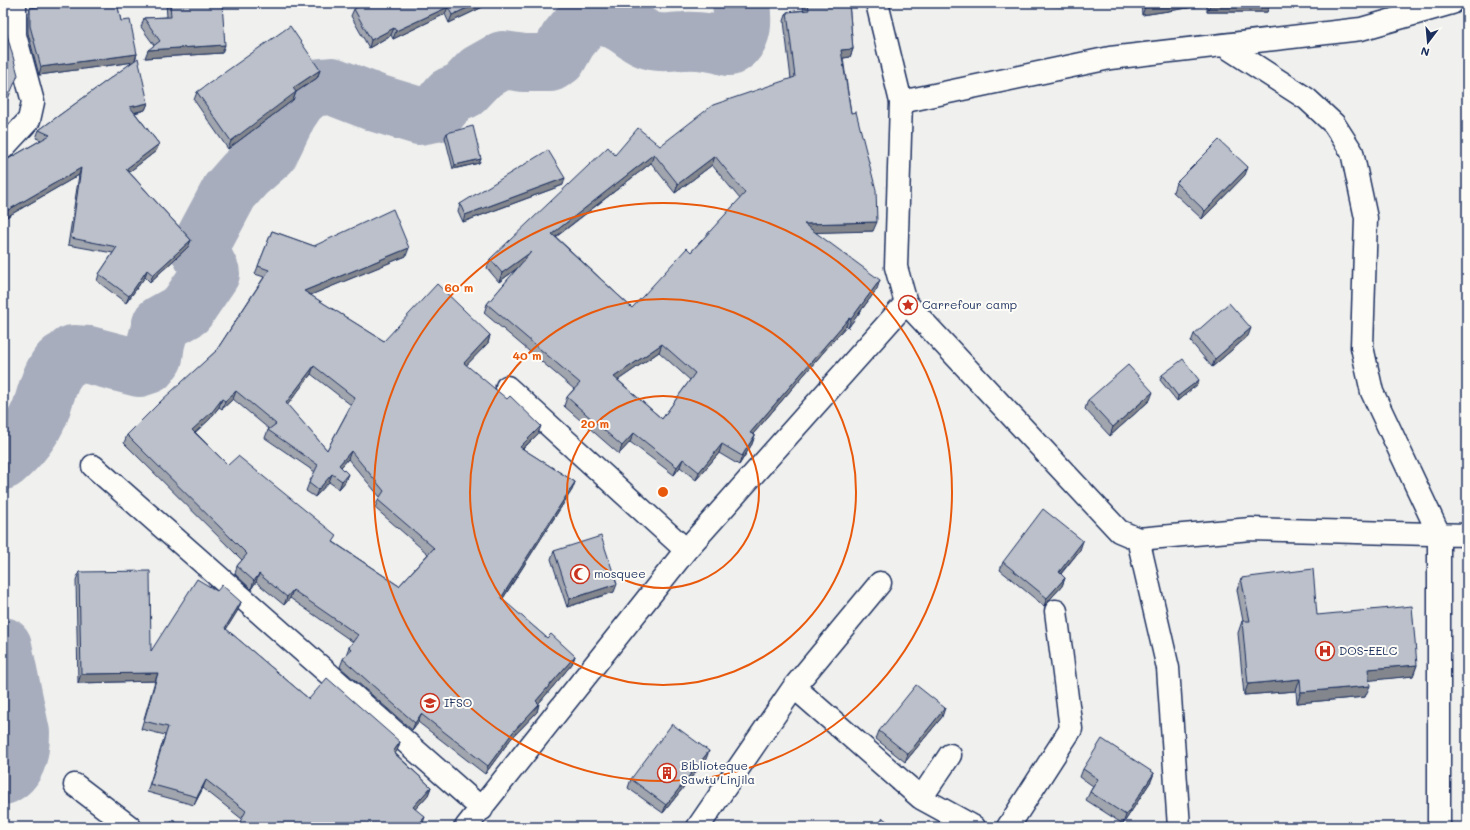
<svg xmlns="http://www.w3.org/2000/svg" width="1470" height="830" font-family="Mali,sans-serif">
<rect width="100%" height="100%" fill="#f0f0ee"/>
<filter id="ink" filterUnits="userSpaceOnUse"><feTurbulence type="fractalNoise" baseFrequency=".025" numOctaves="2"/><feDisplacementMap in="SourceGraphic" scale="8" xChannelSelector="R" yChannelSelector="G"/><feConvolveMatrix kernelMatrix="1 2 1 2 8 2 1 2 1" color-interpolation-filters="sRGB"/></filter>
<g filter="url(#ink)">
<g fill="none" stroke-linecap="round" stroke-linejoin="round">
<!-- river -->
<path stroke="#a7adbd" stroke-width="58" d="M3 461C19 447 32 432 40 412 46 396 49 376 61 363 65 359 70 359 73 354L89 355 139 368 148 365 154 357 156 343 161 324 186 310 211 273 199 249 230 191 245 174 269 153 288 114 298 99 311 88 332 86 376 103 419 116 436 113 450 96 464 90 480 73 503 60 524 63H550L558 58 568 40 586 18 589 16C598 17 609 17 617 21 633 28 639 40 659 42 667 43 676 41 684 41 699 40 715 43 729 47 745 37 743 19 741 3
M3 646 21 733C21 749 19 768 3 776"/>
<!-- minor casing -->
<g stroke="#1b2f5e" stroke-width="25">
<path id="minor" d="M877 3 901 102 896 267 906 303 1119 531 1138 539 1168 668 1179 827
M1225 46 1307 99 1334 124 1352 152 1366 218 1362 347 1372 392 1439 534V827
M901 102 1110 58 1361 29 1452 3
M3 148 29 120 33 102 15 35V3
M507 387 686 550
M93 466 482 809
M1138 539 1251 529 1467 535
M794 687 921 798
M950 755 921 798 974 827
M75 785 130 827
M466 827 686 550 906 303
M698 827 794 687 880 583
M1008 827 1071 729 1056 611"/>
</g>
<!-- minor -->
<use href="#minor" stroke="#fdfcf7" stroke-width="22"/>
</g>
<!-- wall -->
<path fill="#a1a5ae" stroke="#1b2f5e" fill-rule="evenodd" d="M32 3H117L121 21 137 54 135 60 148 103 145 110 135 113 159 144 156 151 129 172 191 240 188 247 150 282 145 277 126 303 97 281 99 274 113 253 68 245 79 175 3 219V162L41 140 36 138 39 130 133 62 39 75 28 33V16L30 8H34Z
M166 3H222V53L145 58 154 45 141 27 144 18 167 17Z
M491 3 449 23 445 14 393 39 391 35 369 48 351 16 354 9Z
M802 3H849L853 49 850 57 843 58 851 113 873 231 815 232 877 289 848 328 846 326 753 434 755 435 752 444 739 465 719 453 696 480 680 467 674 475 630 442 619 454 564 406 567 397 574 389 484 313 487 304 518 268 499 282 487 268 490 259 615 155 660 146 791 79 784 21 787 12 804 10ZM651 163 675 193 712 165 740 199 691 252 632 308 556 237ZM659 352 690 380 662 419 618 380Z
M1141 3H1270V4L1267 12H1207V5L1142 15Z
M320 70 317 78 296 92 293 100 228 149 194 100 197 92Z
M447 133 481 159 479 163 453 169 445 137Z
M1245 175 1202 219 1173 192 1176 183Z
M563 185 463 222 458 211 460 204Z
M272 231 314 246 406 256 310 295 384 341 490 335 488 343 466 365 538 434 523 449 575 482 572 490 502 600 547 638 575 656 572 664 539 703 537 712 510 740 485 774 418 722 412 730 340 667 343 659 346 655 349 647 353 642 290 598 284 605 256 582 251 589 235 574 237 566 242 560 124 443 127 435 216 351 264 277 255 274ZM311 374 351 405 327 450 287 405ZM233 399 269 429 268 430 265 438 315 472 309 483 306 491 315 497 329 482 339 489 345 482 341 467 348 459 380 497 378 500 375 508 428 554 399 586 335 543 228 465 195 432 209 420 219 407 222 409Z
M1194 334 1248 336 1212 367 1191 342Z
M1162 375 1198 384 1177 401 1160 380Z
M1088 400H1150L1110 436 1085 409Z
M1080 550 1061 574 1065 578 1062 586 1044 606 1000 570 1003 562Z
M554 551 614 592 567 607 551 559Z
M79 572 151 651 217 591 241 602 238 610 226 629 309 699 400 742 397 751 395 753 431 787 428 795 415 809 422 826 421 827H237L242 819 203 788 194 805 147 792 165 735 141 729 155 681 78 683 76 580Z
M1241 578 1317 615 1417 665 1413 676 1369 680 1365 697 1297 703 1296 691 1244 695 1238 633 1242 621H1243L1237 590Z
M942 717 905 762 876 739 879 731Z
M706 759 663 813 628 788 631 779Z
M1083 769 1154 773 1151 781 1123 824 1086 800 1093 786 1080 777Z"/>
<!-- shaded-wall -->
<path fill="#83868d" stroke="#1b2f5e" d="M478 3H491L449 23 452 15Z
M1012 3H1069L1067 7Z
M1174 3H1208L1207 5 1142 15 1145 7Z
M1270 4 1267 12H1207L1210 5Z
M448 7 445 14 393 39 396 31Z
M394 28 391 35 369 48 371 40Z
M225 45 222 53 145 58 148 50Z
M853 49 850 57 838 59 841 50Z
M137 54 134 62 39 75 41 67Z
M320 70 317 78 296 92 293 100 228 149 231 141 293 88Z
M148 103 145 110 128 114 130 107Z
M159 144 156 151 124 176 126 169Z
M654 154 651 163 549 242 552 234Z
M715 156 712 165 675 193 678 184Z
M481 159 479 163 453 169 455 165Z
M1248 167 1245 175 1202 219 1205 211Z
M81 168 79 175 3 219V213Z
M565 178 563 185 463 222 465 215Z
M877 222 873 231 801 233 804 224Z
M191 240 188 247 150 282 153 275Z
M409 248 406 256 301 299 304 291Z
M531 252 528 260 499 282 502 273Z
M147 270 145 277 126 303 129 296Z
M880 280 877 289 848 328 851 319Z
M849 318 846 326 747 441 750 433Z
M1251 328 1248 336 1212 367 1215 359Z
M490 335 488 343 461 371 464 363Z
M662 344 659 352 611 385 614 377Z
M314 366 311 374 283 411 286 403Z
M1199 380 1198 384 1177 401 1178 396Z
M236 391 233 399 222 409 225 401Z
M1153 392 1150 400 1110 436 1113 427Z
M222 399 219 407 209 420 189 438 192 430Z
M541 426 538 434 517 454 520 447Z
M634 433 630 442 619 454 622 446Z
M755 435 752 444 739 465 742 456Z
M722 444 719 453 696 480 699 472Z
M351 451 348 459 336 473 339 465Z
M683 459 680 467 674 475 677 467Z
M332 474 329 482 315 497 318 490Z
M348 474 345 482 339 489 342 481Z
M575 482 572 490 498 606 501 598Z
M1083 541 1080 550 1055 580 1059 572Z
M259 574 256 582 251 589 254 581Z
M1065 578 1062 586 1044 606 1047 598Z
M617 584 614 592 567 607 570 599Z
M293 590 290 598 284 605 287 597Z
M241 602 238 610 222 636 225 628Z
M575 656 572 664 534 709 536 701Z
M1417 665 1413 676 1364 681 1368 669Z
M158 673 155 681 78 683 81 674Z
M1300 679 1296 691 1244 695 1248 684Z
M1370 686 1365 697 1297 703 1301 692Z
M539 704 537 712 510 740 485 774 488 766 513 732Z
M945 708 942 717 905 762 908 754Z
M421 714 418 722 412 730 415 723Z
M400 742 397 751 390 760 393 752Z
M709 751 706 759 663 813 666 805Z
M1154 773 1151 781 1123 824 1126 815Z
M206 780 203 788 194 805 197 797Z
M431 787 428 795 410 815 413 807Z
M425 817 422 826 421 827H416Z"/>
<!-- building -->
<path fill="#bbc0ca" stroke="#1b2f5e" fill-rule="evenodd" d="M37 3H117L121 21 130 20 137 54 41 67 30 26V8L38 7Z
M170 3H222L225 45 148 50 160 41 144 18 171 17Z
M366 3H478L452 15 448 7 396 31 394 28 371 40 354 9Z
M808 3H849L853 49 841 50 851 113 856 112 876 190 877 222 804 224 880 280 851 319 849 318 750 433 755 435 742 456 722 444 699 472 683 459 677 467 634 433 622 446 567 397 580 383 487 304 531 252 502 273 490 259 608 147 615 155 638 128 660 146 713 105 795 77 787 12 809 10ZM654 154 678 184 715 156 745 193 691 252 687 248 632 308 552 234ZM662 344 695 373 662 419 614 377Z
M1144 3H1174L1145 7Z
M1210 3H1270V4L1210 5Z
M3 11H5L6 31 18 75 3 110Z
M290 26 320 70 293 88 296 92 231 141 197 92Z
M138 58 148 103 130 107 159 144 126 169 191 240 153 275 147 270 129 296 99 274 117 247 71 238 81 168 3 213V162L50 135 39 130Z
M473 126 481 159 455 165 447 133Z
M1219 140 1248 167 1205 211 1176 183Z
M548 150 565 178 465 215 460 204Z
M393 209 409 248 304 291 384 341 437 284 490 335 464 363 507 399 510 396 541 426 520 447 575 482 501 598 547 638 551 634 575 656 536 701 539 704 513 732 488 766 421 714 415 723 343 659 351 649 349 647 358 635 293 590 287 597 259 574 254 581 237 566 247 554 127 435 161 401 216 351 269 270 258 266 272 231 314 246ZM314 366 355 398 327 450 286 403ZM236 391 276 424 268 430 318 465 309 483 318 490 332 474 342 481 348 474 339 465 351 451 384 491 378 500 434 548 399 586 333 542 337 536 238 456 228 465 192 430 212 412 222 399 225 401Z
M1229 303 1251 328 1215 359 1194 334Z
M1183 359 1199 380 1178 396 1162 375Z
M1128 365 1153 392 1113 427 1088 400Z
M1043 509 1083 541 1059 572 1065 578 1047 598 1003 562Z
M601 536 617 584 570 599 554 551Z
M1313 569 1317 615 1412 606 1417 665 1368 669 1370 686 1301 692 1300 679 1248 684 1242 621H1250L1241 578Z
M150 571 151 651 197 579 217 591 222 585 241 602 225 628 309 699 327 678 400 742 393 752 431 787 413 807 425 817 416 827H237L246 811 206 780 197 797 150 784 168 727 144 721 158 673 81 674 79 572Z
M916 685 945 708 908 754 879 731Z
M672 724 709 751 666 805 631 779Z
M1102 739 1154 773 1126 815 1090 792 1098 779 1083 769Z
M883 818 894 827H876Z
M173 820 183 827H167Z"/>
</g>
<!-- distance rings -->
<g fill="none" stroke="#e8590c" stroke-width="2">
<circle cx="663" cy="492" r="96"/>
<circle cx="663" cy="492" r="193"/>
<circle cx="663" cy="492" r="289"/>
</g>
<!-- icons -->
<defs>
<g id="sight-ring" transform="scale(1)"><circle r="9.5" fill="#fdfcf7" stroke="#c8321e" stroke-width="1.5"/><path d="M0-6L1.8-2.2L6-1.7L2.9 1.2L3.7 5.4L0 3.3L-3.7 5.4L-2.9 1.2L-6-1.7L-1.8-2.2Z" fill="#c8321e"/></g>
<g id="mosque-ring" transform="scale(1)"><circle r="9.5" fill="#fdfcf7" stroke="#c8321e" stroke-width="1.5"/><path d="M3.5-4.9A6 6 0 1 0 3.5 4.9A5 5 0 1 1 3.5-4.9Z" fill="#c8321e"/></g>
<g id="hospital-ring" transform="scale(1)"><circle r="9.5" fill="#fdfcf7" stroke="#c8321e" stroke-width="1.5"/><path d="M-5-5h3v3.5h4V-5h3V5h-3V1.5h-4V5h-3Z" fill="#c8321e"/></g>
<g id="university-ring" transform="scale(1)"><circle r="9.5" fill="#fdfcf7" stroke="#c8321e" stroke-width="1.5"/><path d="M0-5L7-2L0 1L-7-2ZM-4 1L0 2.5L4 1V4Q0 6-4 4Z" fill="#c8321e"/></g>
<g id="building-ring" transform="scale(1)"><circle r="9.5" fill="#fdfcf7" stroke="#c8321e" stroke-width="1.5"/><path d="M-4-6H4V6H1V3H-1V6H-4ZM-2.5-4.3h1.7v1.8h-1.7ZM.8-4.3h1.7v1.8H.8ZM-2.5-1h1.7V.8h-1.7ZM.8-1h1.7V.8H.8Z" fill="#c8321e"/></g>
</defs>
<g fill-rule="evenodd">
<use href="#sight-ring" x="908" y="305"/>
<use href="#mosque-ring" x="580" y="574"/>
<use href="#hospital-ring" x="1325" y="651"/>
<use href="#university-ring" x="430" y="703"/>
<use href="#building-ring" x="667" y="773"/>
</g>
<g text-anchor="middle" stroke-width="4" stroke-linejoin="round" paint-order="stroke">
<!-- poi labels -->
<g font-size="12" fill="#1b2f5e" stroke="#fdfcf7" text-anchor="start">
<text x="922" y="309">Carrefour camp</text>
<text x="594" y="578">mosquee</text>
<text x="1339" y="655">DOS-EELC</text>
<text x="444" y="707">IFSO</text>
<text x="681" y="770">Biblioteque<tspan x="681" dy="14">Sawtu Linjila</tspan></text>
</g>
</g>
<circle cx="663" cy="492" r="6" fill="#e8590c" stroke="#fdfcf7" stroke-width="2"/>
<g font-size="12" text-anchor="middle" font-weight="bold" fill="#e8590c" stroke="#fdfcf7" stroke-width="4" stroke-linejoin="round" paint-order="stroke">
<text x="459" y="292">60 m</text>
<text x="527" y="360">40 m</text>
<text x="595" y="428">20 m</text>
</g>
<!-- margin -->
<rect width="1470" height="830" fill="none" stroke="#fdfcf7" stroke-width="16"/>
<rect x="8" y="8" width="1454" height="814" fill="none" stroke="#1b2f5e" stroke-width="1.5" filter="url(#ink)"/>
<!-- north arrow -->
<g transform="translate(1428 42) rotate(196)" stroke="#fdfcf7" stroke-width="3" paint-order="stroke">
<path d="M0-3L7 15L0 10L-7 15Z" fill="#1b2f5e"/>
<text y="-6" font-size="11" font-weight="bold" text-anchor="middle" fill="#1b2f5e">N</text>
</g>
</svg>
